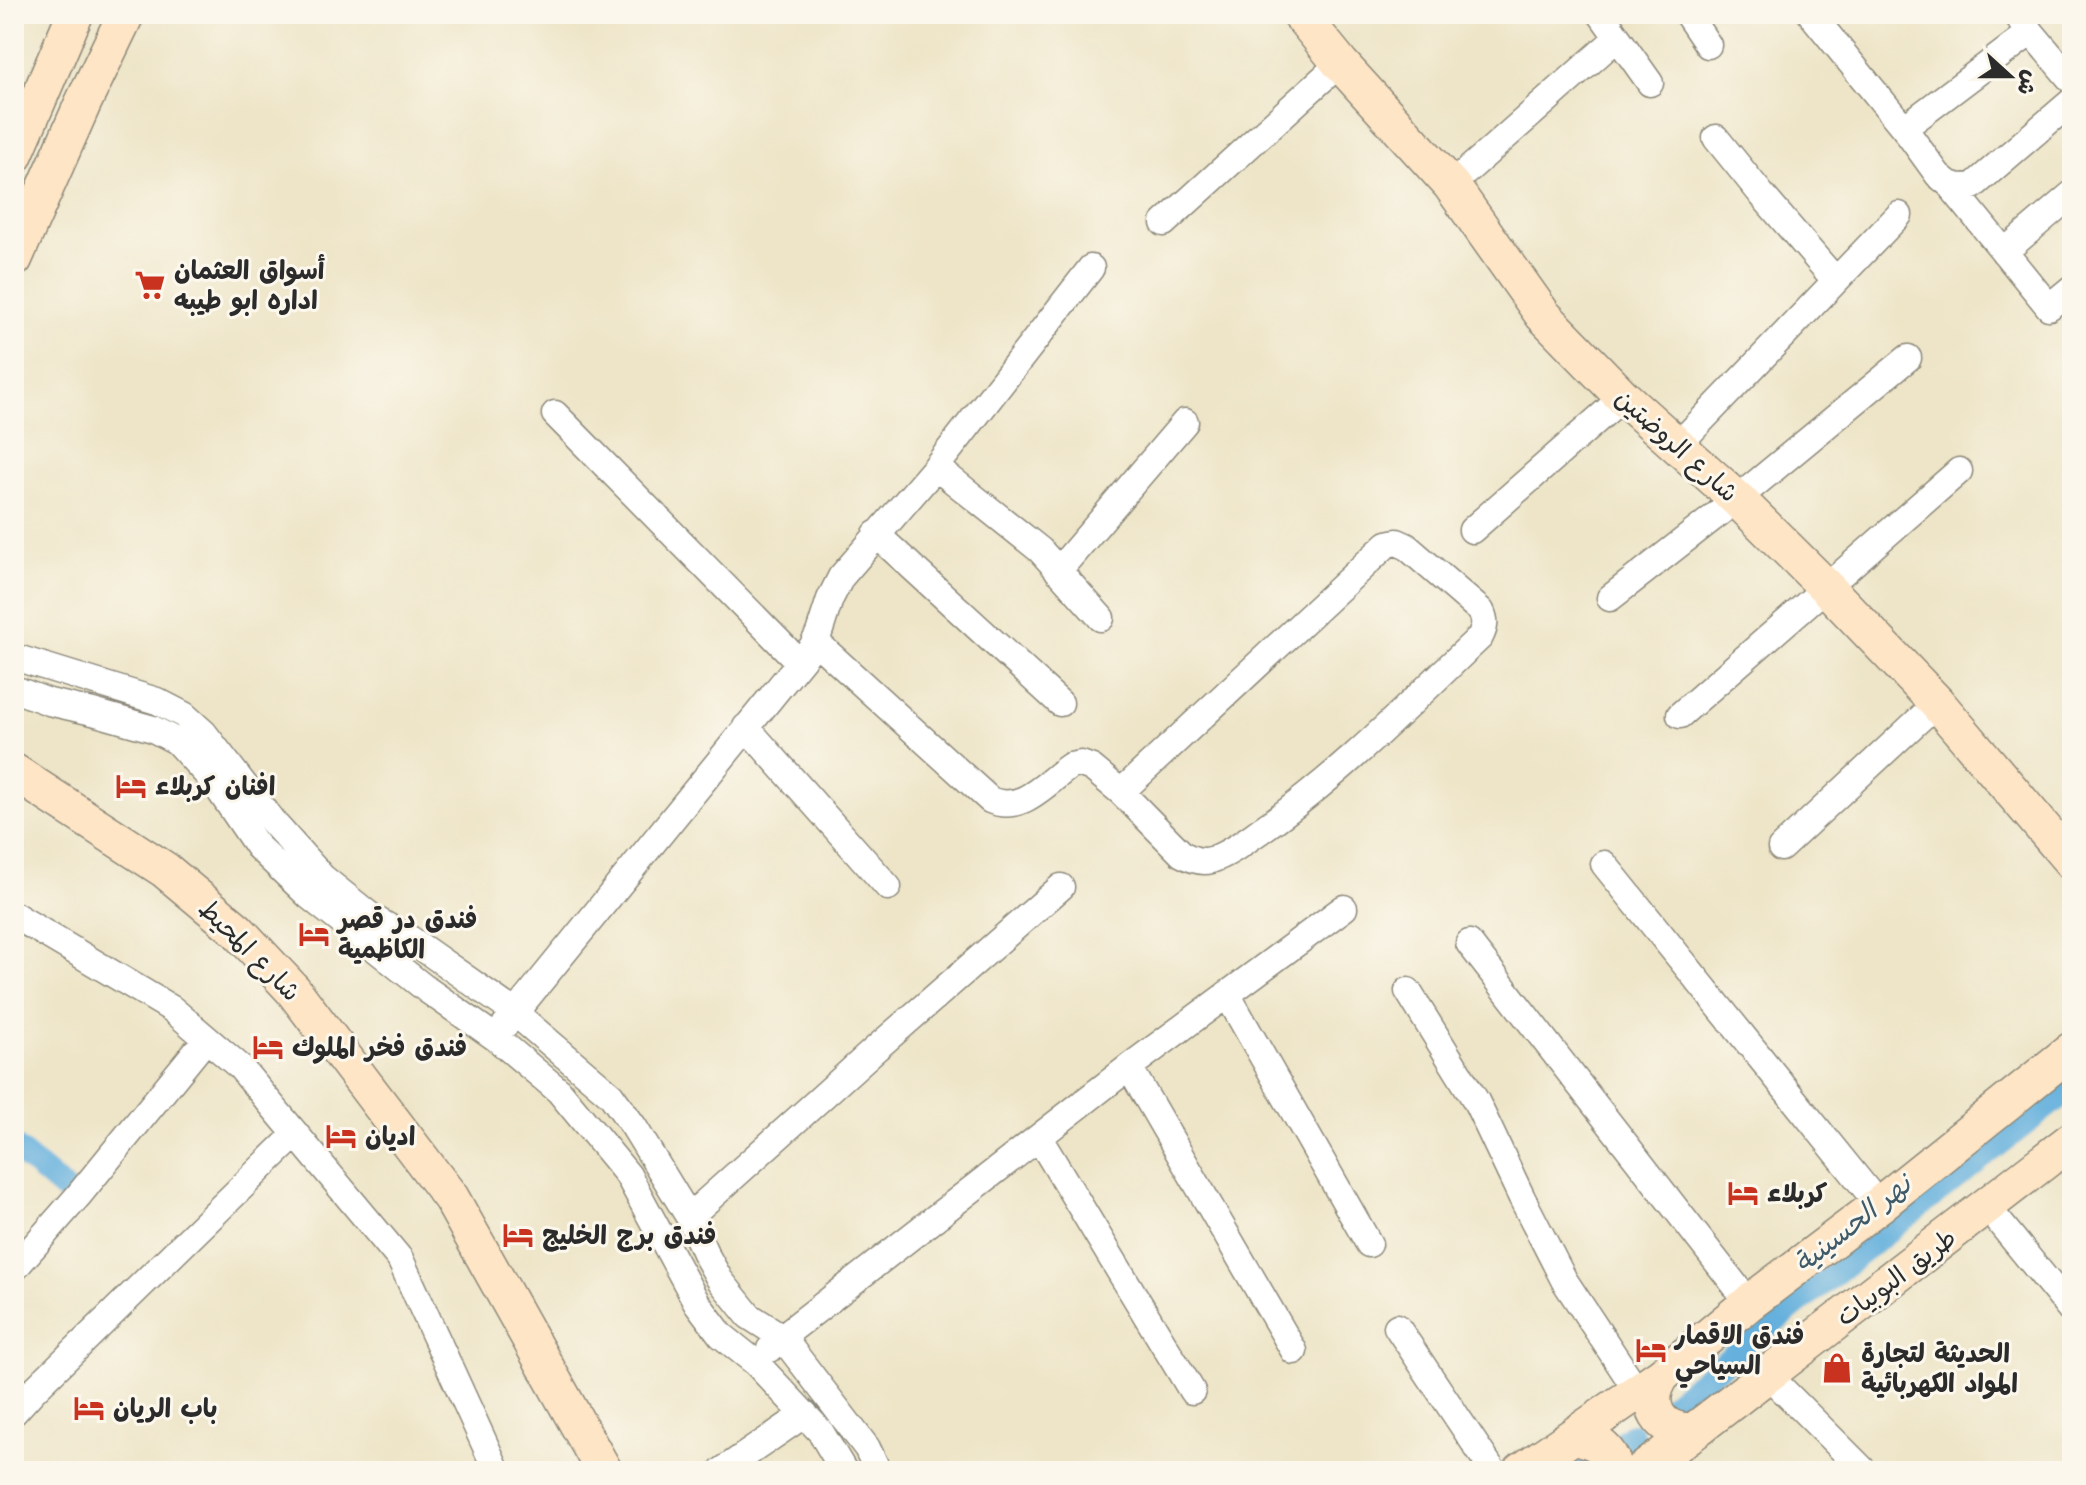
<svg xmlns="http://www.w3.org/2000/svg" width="2086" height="1485" font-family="Mali,'Playpen Sans Arabic',sans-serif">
<rect width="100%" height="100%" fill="#fbf7ec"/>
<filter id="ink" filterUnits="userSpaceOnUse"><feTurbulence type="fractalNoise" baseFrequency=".0125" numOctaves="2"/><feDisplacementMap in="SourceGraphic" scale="16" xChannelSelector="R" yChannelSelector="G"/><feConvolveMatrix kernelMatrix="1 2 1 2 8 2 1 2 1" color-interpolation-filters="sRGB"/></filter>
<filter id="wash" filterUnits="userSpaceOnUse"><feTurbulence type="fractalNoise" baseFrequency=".006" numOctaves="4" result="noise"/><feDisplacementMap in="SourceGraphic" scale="32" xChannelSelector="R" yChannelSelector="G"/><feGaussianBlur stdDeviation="1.8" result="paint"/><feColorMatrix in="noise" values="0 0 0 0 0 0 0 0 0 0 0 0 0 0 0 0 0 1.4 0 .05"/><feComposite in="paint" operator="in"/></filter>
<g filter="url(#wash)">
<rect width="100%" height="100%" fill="#eee5c8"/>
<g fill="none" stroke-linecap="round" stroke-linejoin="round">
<!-- canal -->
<path stroke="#65b0dd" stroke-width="24" d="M14 1147 65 1190
M1670 1406 1844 1266 2072 1087
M1619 1445 1632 1435
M1585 1471 1597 1461"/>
</g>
</g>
<g filter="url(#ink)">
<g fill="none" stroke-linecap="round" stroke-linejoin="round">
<!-- street casing -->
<g stroke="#8c887a" stroke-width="29">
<path id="street" d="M1601 14 1650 83
M1687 14 1708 45
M1811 14 1904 128 1938 175 1949 184 1960 187 1973 186 2072 101
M2016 14 2072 81
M1904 128 2031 32
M1716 138 1762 195 1835 280
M1949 184 2049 307 2072 288
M1451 185 1617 38
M1164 223 1340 63
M2004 252 2072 194
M555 414 799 662
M1677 446 1899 215
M936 467 1040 550 1101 618
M1472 530 1623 397
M876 534 1060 703
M1058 571 1185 422
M1610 598 1737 499 1908 358
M815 641 990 800C1022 814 1045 783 1070 766L1081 764 1092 768 1121 792 1182 854C1191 859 1201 863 1211 860 1230 854 1248 839 1264 828 1343 773 1410 703 1480 637 1485 627 1486 621 1481 611L1406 546 1397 542 1387 544 1121 792
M14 657 157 701 184 715 204 733 272 821 322 877 373 918 410 939 514 1012 611 1095 634 1127 689 1217 705 1253 720 1280 749 1316 782 1337 867 1448 878 1471
M14 689 49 702 93 712 153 729 176 741 213 781 258 847 309 896 426 989 496 1038 559 1091 628 1175 697 1303 721 1335 756 1363 820 1431 844 1471
M1680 715 1959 471
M746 727 888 887
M1781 848 1937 703
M1604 864 1879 1205
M14 915 172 1009 240 1067 400 1259 497 1471
M1469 943 1749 1303
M1408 991 1476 1101 1522 1198 1564 1280 1638 1392
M1227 994 1369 1244
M505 1025 812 647 819 633 830 599 841 577 936 467 1091 268
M1129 1067 1294 1351
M1039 1138 1192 1391
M1987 1207 2072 1311
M689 1217 872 1052 1061 887
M14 1269 78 1196 206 1039
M1397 1327 1493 1471
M770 1349 782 1337 1129 1067 1344 908
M1767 1374 1864 1471
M14 1412 34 1390 296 1134
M722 1471 805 1414"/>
</g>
<!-- secondary casing -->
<g stroke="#8c887a" stroke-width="39">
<path id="secondary" d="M1300 14 1340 63 1451 185 1543 315 1623 397 1737 499 1827 588 1937 703 2072 862
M14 156 75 14
M14 259 83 103 126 14
M14 772 165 870 237 930 293 990 451 1198 604 1471
M1662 1375C1642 1405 1659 1434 1695 1431
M1574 1436C1596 1440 1610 1448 1615 1471
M1522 1471 1662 1375 1749 1303 1879 1205 2072 1050
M1642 1471 2072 1140"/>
</g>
<!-- street -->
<use href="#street" stroke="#fff" stroke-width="26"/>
<!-- secondary -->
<use href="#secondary" stroke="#fee5c5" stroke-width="36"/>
</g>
</g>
<!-- icons -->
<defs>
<g id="supermarket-bare" transform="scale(2.4)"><path d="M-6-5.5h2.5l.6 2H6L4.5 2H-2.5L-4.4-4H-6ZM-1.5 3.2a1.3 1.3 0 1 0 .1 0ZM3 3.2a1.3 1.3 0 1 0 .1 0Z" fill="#c8321e" stroke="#fbf7ec" stroke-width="2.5" paint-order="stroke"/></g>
<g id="hotel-bare" transform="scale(2.4)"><path d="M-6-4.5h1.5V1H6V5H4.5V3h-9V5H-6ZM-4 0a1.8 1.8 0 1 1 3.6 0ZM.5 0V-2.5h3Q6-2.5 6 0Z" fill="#c8321e" stroke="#fbf7ec" stroke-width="2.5" paint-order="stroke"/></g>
<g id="shop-bare" transform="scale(2.4)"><path d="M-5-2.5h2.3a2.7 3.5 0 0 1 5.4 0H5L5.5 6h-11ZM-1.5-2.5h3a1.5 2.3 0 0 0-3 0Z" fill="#c8321e" stroke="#fbf7ec" stroke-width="2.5" paint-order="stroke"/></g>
</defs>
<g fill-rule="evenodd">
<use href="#supermarket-bare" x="150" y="285"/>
<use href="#hotel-bare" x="131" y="786"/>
<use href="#hotel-bare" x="314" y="934"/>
<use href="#hotel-bare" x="268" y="1047"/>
<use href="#hotel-bare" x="341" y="1136"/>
<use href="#hotel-bare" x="1743" y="1193"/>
<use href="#hotel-bare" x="518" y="1235"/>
<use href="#hotel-bare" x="1651" y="1350"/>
<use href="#shop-bare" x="1837" y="1368"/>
<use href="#hotel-bare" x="89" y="1408"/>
</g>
<g text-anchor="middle" stroke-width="6" stroke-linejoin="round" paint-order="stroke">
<!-- poi labels -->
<g font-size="26" font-weight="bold" fill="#2b2b2b" stroke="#fbf7ec" text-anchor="start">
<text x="174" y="279">أسواق العثمان<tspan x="174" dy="30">اداره ابو طيبه</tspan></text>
<text x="155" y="795">افنان كربلاء</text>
<text x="338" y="928">فندق در قصر<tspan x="338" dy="30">الكاظمية</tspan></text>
<text x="292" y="1056">فندق فخر الملوك</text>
<text x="365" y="1145">اديان</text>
<text x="1767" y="1202">كربلاء</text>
<text x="542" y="1244">فندق برج الخليج</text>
<text x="1675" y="1344">فندق الاقمار<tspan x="1675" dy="30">السياحي</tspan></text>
<text x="1861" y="1362">الحديثة لتجارة<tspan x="1861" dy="30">المواد الكهربائية</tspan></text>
<text x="113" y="1417">باب الريان</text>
</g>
<!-- street labels -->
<g font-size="26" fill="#2b2b2b" stroke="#fbf7ec">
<text transform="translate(1677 445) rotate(42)" y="9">شارع الروضتين</text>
<text transform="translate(250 950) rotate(45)" y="9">شارع المحيط</text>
<text transform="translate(1896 1277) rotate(-37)" y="9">طريق البوبيات</text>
</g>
<!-- water labels -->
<g font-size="28" font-style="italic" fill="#3f5a69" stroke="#fbf7ec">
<text transform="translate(1852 1223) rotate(-38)" y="10">نهر الحسينية</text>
</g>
</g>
<!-- margin -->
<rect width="2086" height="1485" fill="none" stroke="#fbf7ec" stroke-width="48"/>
<!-- north arrow -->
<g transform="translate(2010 76) rotate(111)" stroke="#fbf7ec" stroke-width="6" paint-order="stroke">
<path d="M0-6L14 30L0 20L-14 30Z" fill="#2b2b2b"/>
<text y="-12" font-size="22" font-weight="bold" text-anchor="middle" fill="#2b2b2b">ش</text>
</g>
</svg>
